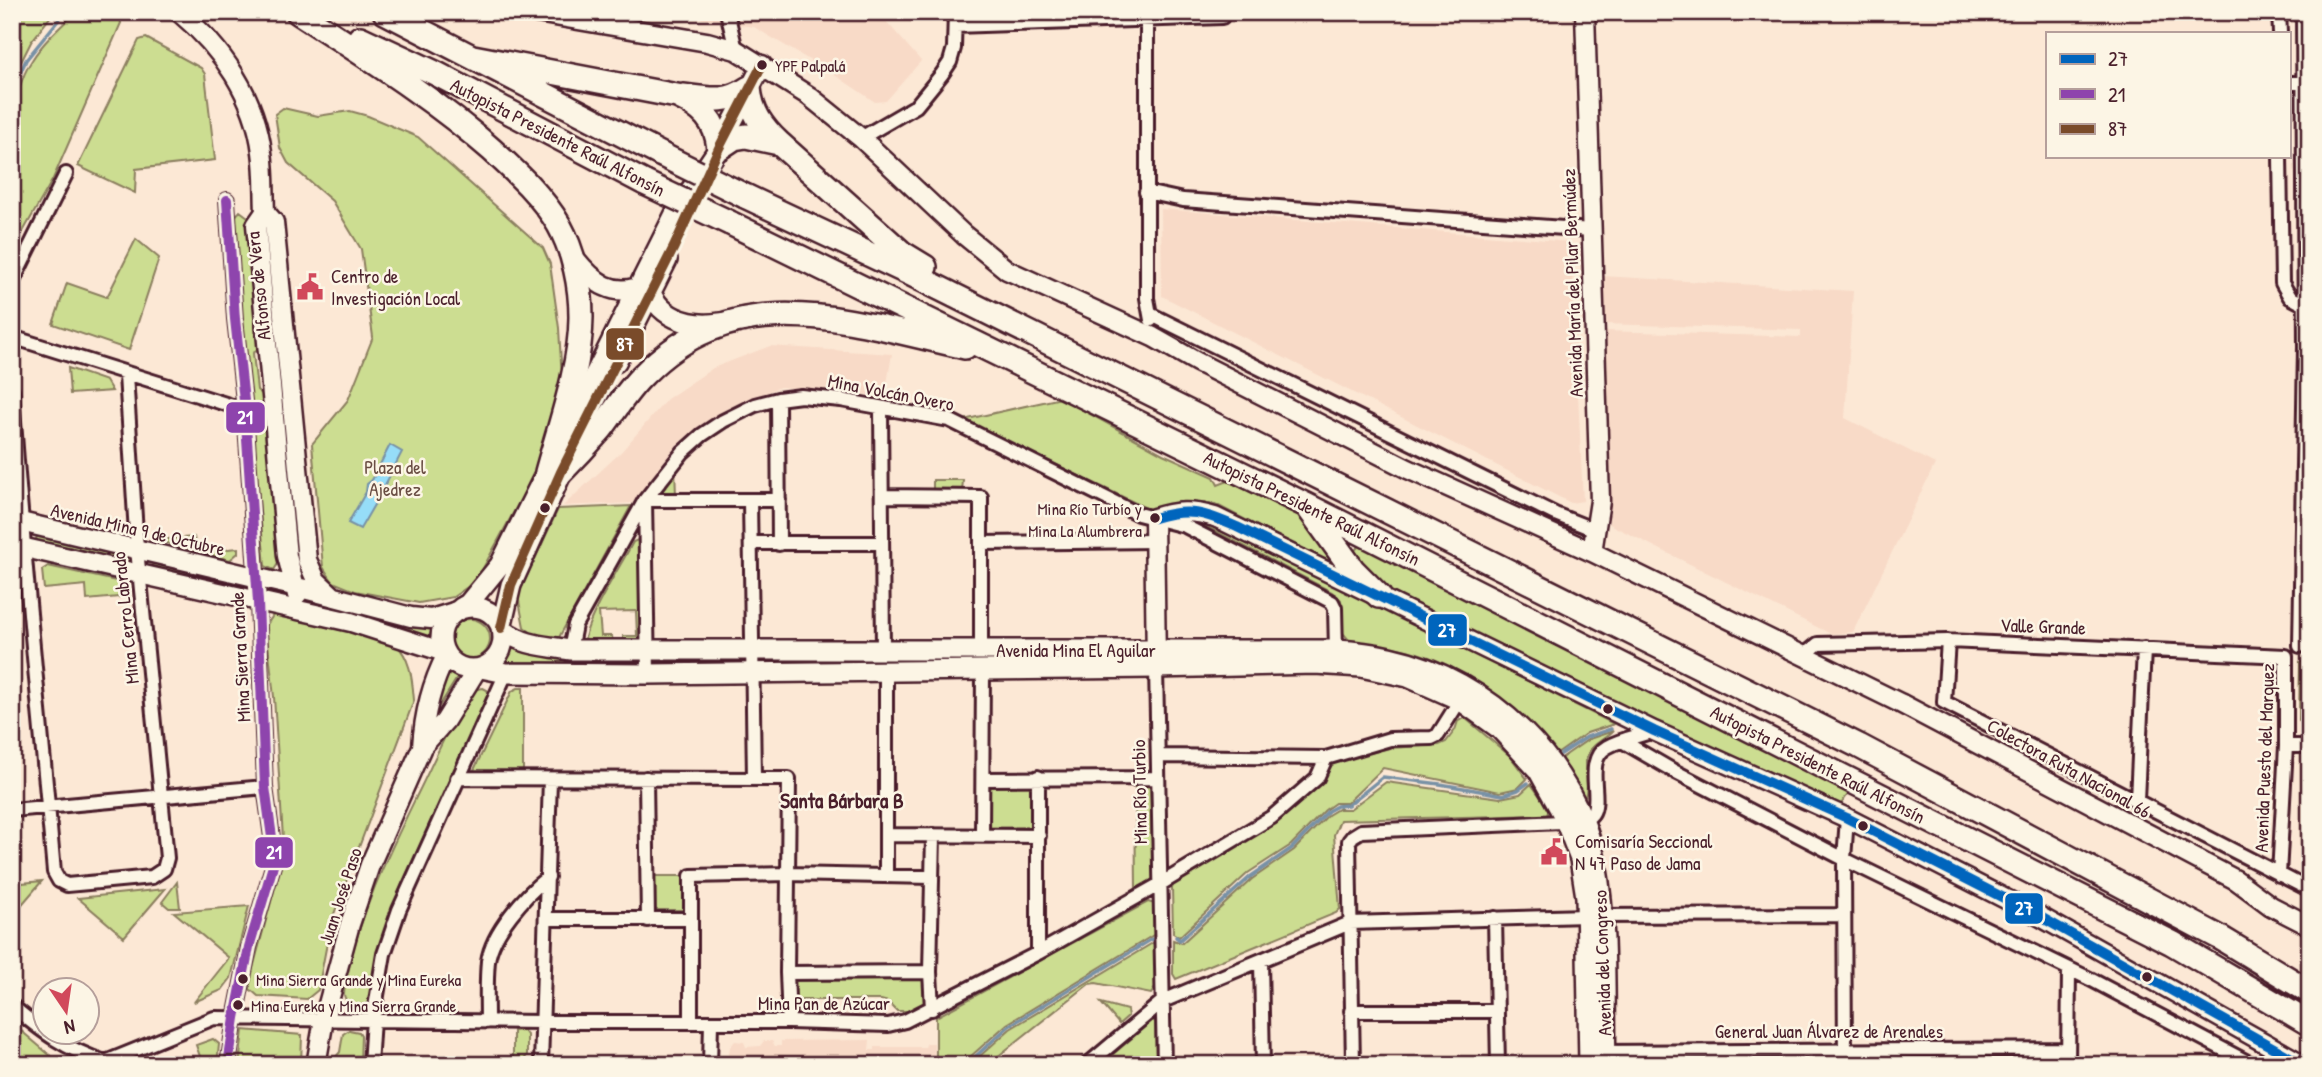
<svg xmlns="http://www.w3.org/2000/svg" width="2322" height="1077" font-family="'Patrick Hand',sans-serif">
<rect width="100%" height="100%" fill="#fce8d5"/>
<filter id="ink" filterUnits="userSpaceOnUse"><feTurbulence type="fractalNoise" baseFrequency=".0143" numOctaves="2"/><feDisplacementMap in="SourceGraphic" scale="14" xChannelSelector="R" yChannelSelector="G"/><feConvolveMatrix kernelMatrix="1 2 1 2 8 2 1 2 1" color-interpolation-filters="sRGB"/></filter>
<g filter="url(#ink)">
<!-- built -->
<path fill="#f8dac7" d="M688 12H878L921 61 886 101 875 102 841 79 754 27 703 19Z
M1161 209 1571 242 1583 501 1571 503 1162 296Z
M1602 276 1853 291 1845 418 1935 464 1853 632 1831 634 1609 524 1603 331 1801 337V330L1603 324Z
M770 346 892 354 885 396 780 387 727 409 681 441 636 503 563 506 621 452 667 399 713 368Z
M870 1040 869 1050H875V1047H925L927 1043H934L936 1065H727L730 1047 735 1041 744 1042 746 1047 760 1046 764 1041H772L775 1046H781V1041Z"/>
<!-- green -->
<path fill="#ccdd91" stroke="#8b7e5e" stroke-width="2" d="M12 12H54L31 42 12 80Z
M76 12H118L121 23 53 179 12 251C12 198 2 105 32 60 43 42 60 27 76 12Z
M146 38 201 68 205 74 215 160 136 169 135 193 78 166 139 40Z
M283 108 318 116 350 111 368 116 418 137 543 248 550 264 559 328 562 380 548 449 476 581 453 597 419 603 355 591 333 582 323 567 312 444 348 400 373 337 361 249 332 201 288 163 280 148 275 114Z
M240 211 248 217 258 350 253 353 257 390 264 396 266 412 279 562 274 570 265 566 233 219Z
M136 239 159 258 129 350 53 324 67 283 107 297Z
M68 368 106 381 112 391 70 394Z
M1061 398 1163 454 1214 477 1218 485 1228 481 1308 520 1333 555 1331 560 1327 562 1215 504 1204 503 1150 510 963 420Z
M675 465 676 497H650Z
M933 480H963L962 492 933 493Z
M631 506 557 641 538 638 524 627 518 596 558 509Z
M1186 516 1199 517 1614 724 1587 733 1557 754C1514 709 1469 666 1407 650 1388 646 1368 643 1349 640L1343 633 1341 600 1332 592Z
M38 535 131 557 133 561 130 564 38 542 36 539Z
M194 537 196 552 238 548V553L230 560 156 540Z
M640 539 643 641 623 644V636H637L636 611 599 612 601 636H612L613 644 585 642C583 624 623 562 633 542Z
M1359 546 1369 548 1853 787 1839 807 1647 719 1431 613 1387 589 1357 558 1355 550Z
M154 562 247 583 249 587 246 590 154 569 152 565Z
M48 566 125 583 129 596 87 600 86 585 44 589 42 570Z
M307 597 434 625 430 634 431 641 409 629 314 607Z
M274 614 395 643C411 659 412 678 414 700L331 922 318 990 307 999 258 996 250 989V979L284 854 274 697 266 626Z
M450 639a20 20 0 1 1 40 0a20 20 0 1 1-40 0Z
M514 644 530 653 640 655 642 658 637 662H506Z
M2310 656V727L2299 721 2300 662Z
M925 658 922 661 762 662 759 659Z
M444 670 457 678 435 713Z
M483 688 487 690 489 694 402 884 388 920 369 1003C361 1006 350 1007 345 998 342 992 346 983 347 977 360 911 389 853 418 793 435 759 450 721 473 690Z
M518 688H523V774H472L512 691Z
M1465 718 1510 756 1527 779 1518 788 1500 792 1383 768 1347 803H1335L1325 810 1291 845 1248 873 1179 937 1173 933 1172 888 1175 881 1282 816 1325 770 1337 761 1390 748 1439 745 1446 742 1455 730 1458 721Z
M1613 731C1607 737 1596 743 1591 749 1579 764 1592 784 1584 799L1560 759 1589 739Z
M1036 780 1035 827 988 828V781Z
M1135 782H1150L1153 878 1151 881 1136 890Z
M1386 782 1500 798 1520 794 1531 784 1549 809 1547 815 1340 820 1334 835 1340 909 1336 913 1176 979 1173 974V940L1182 943 1252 879 1294 850 1328 815 1338 809H1350Z
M654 876H688V910H654Z
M42 881 12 916V884Z
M177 882 180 908H169L162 902Z
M165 889 124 937 78 898Z
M1148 902 1155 904V934L1007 1024 961 1065H936V1017Z
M249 906 231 978 222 990 194 1002 229 958 174 912Z
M1156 941V986L1151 994 1096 983 1089 984 987 1065H970L1010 1029Z
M794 976H926V1001L912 1011H897L888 1002 881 1000H802L794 1005Z
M1101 1003 1127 1010 1128 1016 1119 1024Z
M1153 1020 1155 1022 1156 1061 1104 1062Z
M12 1023 59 1063V1065H12Z
M243 1030 302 1035 301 1065H239Z
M349 1030 359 1032 361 1035 360 1065H334V1059L340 1052 343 1034Z
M523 1030 527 1035V1055L521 1065H513V1031Z
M213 1039 219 1044 217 1065H203L196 1045Z"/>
<!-- water -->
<path fill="#96ddf8" stroke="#7891a6" stroke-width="2" d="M390 445 402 452 385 485 384 494 378 498 360 529 348 523 366 492 367 484 372 480Z"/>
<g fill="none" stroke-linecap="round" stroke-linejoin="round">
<!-- stream -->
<path stroke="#7891a6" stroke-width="3.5" d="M12 91 26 60 65 12
M1561 754 1587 737 1611 729
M1176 937 1180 940 1250 877 1292 848 1328 811 1337 806 1348 805 1383 777 1440 784 1503 795 1518 790 1528 783
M966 1065 1009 1026 1152 939"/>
<!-- street casing -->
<g stroke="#4a1f2b" stroke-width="18">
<path id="street" d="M727 12 736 50
M1147 12V298L1151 320
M2279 12 2280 33
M955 26 1222 17
M2289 83H2309
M861 138 916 106 942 74 950 62 954 48 955 12
M2280 156 2282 283 2290 297 2309 307
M1146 192 1183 200 1591 230
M227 200 235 319 245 410 258 602 265 787 275 859 249 947 235 1018 228 1065
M12 283 66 174
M1150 314 1555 514 1595 530
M12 337 245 410
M12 390C22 551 40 711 54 872L59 881 67 885 152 877 164 869 167 858 137 549 126 375
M778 399 779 544
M881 409 883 650
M882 496 981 497V650
M750 500 754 778
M751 543H882
M981 543 1155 541
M1948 641 1944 702 2310 890
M2300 646 2305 347 2303 12
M570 650 575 625 645 500 683 452 702 435 723 421 755 405 778 399 801 396 841 400 949 420 1138 514 1185 526 1332 602 1335 608 1336 650
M1802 657 1818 644 1948 641 2286 656
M1156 668 1164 1065
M648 674 645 500H779
M1622 741 1672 770 1844 859 2090 979 2253 1065
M2286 746H2310
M1159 756 1326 758 1390 739 1432 738 1438 735 1460 700
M457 778 789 779 787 973 789 1022
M646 778 648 920
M983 779 1158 778
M2137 800 2144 649
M12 810 265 787
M887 835 1039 836
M982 836 983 670
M2279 875 2286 746V656
M886 876V671
M1495 918 1498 1065
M546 919H691
M1038 953V777
M1261 961 1263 1065
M787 973 930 972
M12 1006C44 1033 64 1048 105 1062
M932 1009 930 972 933 835
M1351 1011H1497
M691 1021V876L787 874 932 877
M487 1022C487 1002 486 981 488 961 492 932 525 895 548 877
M1600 1052 2068 1049
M98 1065 214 1018 542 1022H789L888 1025 905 1021 1038 953 1162 883 1272 817 1317 778 1326 758
M370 1065 373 1019 384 954 399 910 506 673
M541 1065 550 779
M710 1065 711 1022
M1087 1065 1163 1001 1350 923 1586 916 1844 915
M1353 1065 1349 841 1353 836 1361 831 1584 821C1586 818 1590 817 1592 814 1603 798 1583 761 1607 747 1621 739 1639 736 1654 731
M1845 1065 1844 859 1847 818
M2068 1065 2069 970"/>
</g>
<!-- secondary casing -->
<g stroke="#4a1f2b" stroke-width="23">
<path id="secondary" d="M179 12C222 48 255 96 262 152 265 172 264 192 265 212
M531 12 707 42 736 50 809 96 861 138 964 235 1007 270 1153 337 1197 362 1408 469 1592 552 1900 703 2236 880 2271 906 2310 926
M1585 12 1600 501 1592 552
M719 148 762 65
M265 212 256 225 287 556 297 595
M265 212 274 222 307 560 316 580 334 597
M12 520 293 586 411 617 431 619 457 611
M12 545 351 622 444 652
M1156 665 1154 518C1176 511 1192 510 1215 517L1654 731 1847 818 2039 916 2304 1065
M422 747C424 714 431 685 446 656
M316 1065 324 1019 350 924 370 865 422 747 445 721 477 669"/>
</g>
<!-- primary casing -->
<g stroke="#4a1f2b" stroke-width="24">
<path id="primary" d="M574 258C593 282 614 300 646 284
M648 283C655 317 689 328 720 323
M616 362 667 260
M441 638a31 31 0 1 1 62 0a31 31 0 1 1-62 0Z
M461 608 468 604 500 565 676 212 719 148
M501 628 511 585 567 461
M503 630C527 647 543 645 570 650H1336C1354 651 1372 653 1389 657 1489 679 1576 762 1596 863 1608 929 1604 998 1606 1065
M481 668 506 673 648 674 1156 668 1315 664 1361 667 1408 677 1460 700 1500 729 1538 770 1563 815 1580 859 1586 897 1589 1065"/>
</g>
<!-- highway casing -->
<g stroke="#4a1f2b" stroke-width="28">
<path id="highway" d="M298 12C365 56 432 97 492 150 517 173 542 196 559 225 574 252 581 286 581 317 581 365 560 425 547 472
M385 12 662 155
M360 38 435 73 645 183
M473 57 677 96C702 108 716 120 719 148L734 138 746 136 779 143 902 253 925 267
M683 96C709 99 726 104 749 88 751 112 762 127 779 143
M745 196 909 273 1859 746 2219 937 2310 992
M730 223 1306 505 2172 943 2310 1024
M561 472C575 458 588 444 601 429 615 411 627 390 644 374 738 279 852 322 965 347
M1310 510 1353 570 1379 596"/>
</g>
<!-- street -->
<use href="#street" stroke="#fcf5e5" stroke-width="12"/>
<!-- secondary -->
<use href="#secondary" stroke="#fcf5e5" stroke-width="18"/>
<!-- primary -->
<use href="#primary" stroke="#fcf5e5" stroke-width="19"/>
<!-- highway -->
<use href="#highway" stroke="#fcf5e5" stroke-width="23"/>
<!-- highway-bridge casing -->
<g stroke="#4a1f2b" stroke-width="28" stroke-linecap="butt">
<path id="highway-bridge" d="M662 155 745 196
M645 183 730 223"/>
</g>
<!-- highway-bridge -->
<use href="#highway-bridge" stroke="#fcf5e5" stroke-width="23"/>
<!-- bus-1 casing -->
<g stroke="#fcf5e5" stroke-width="16">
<path id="bus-1" d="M1154 518C1189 507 1205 513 1237 527L1654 731 1847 818 2039 916 2304 1065"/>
</g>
<!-- bus-2 casing -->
<g stroke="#fcf5e5" stroke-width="16">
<path id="bus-2" d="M227 200 235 319 245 410 258 602 265 787 275 859 249 947 235 1018 228 1065"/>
</g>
<!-- bus-3 casing -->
<g stroke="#fcf5e5" stroke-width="16">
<path id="bus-3" d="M501 628 511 585 561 472 674 247 719 148 762 65"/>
</g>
<!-- bus-1 -->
<use href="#bus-1" stroke="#0065bd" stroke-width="10"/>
<!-- bus-2 -->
<use href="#bus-2" stroke="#8e44ad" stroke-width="10"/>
<!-- bus-3 -->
<use href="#bus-3" stroke="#7a4b2a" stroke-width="10"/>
</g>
</g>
<!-- icons -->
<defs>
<g id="civic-bare" transform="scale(2.1)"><path d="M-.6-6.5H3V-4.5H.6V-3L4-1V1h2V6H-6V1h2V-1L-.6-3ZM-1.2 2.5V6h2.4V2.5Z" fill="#d1495b" stroke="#fcf5e5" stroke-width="2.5" paint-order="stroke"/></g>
</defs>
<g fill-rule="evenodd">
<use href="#civic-bare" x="310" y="287"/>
<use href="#civic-bare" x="1554" y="852"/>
</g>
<!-- markers -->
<g fill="#4a1f2b" stroke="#fcf5e5" stroke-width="2.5">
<circle cx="762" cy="65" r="6"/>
<circle cx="545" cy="508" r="6"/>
<circle cx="1155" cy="518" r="6"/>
<circle cx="1608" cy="709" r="6"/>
<circle cx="1863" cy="826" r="6"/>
<circle cx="2147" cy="977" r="6"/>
<circle cx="243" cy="979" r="6"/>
<circle cx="238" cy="1005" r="6"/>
</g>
<g text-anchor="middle" stroke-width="5" stroke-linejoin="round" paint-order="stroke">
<!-- bus labels -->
<g font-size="17" fill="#4a1f2b" stroke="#fcf5e5" text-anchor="start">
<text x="775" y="72">YPF Palpalá</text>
<text x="1142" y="515" text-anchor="end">Mina Río Turbío y<tspan x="1142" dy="22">Mina La Alumbrera</tspan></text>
<text x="256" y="986">Mina Sierra Grande y Mina Eureka</text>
<text x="251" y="1012">Mina Eureka y Mina Sierra Grande</text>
</g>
<!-- street labels -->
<g font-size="19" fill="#4a1f2b" stroke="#fcf5e5">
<text transform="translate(558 137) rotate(27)" y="7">Autopista Presidente Raúl Alfonsín</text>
<text transform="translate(1572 283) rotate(-92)" y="7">Avenida María del Pilar Bermúdez</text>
<text transform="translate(258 286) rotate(-96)" y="7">Alfonso de Vera</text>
<text transform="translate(891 392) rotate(11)" y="7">Mina Volcán Overo</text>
<text transform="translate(1312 508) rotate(26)" y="7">Autopista Presidente Raúl Alfonsín</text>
<text transform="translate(138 529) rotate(13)" y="7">Avenida Mina 9 de Octubre</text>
<text transform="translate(125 618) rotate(-96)" y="7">Mina Cerro Labrado</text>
<text transform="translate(2043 626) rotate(2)" y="7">Valle Grande</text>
<text x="1076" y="657">Avenida Mina El Aguilar</text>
<text transform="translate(240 657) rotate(-93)" y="7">Mina Sierra Grande</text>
<text transform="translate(2264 758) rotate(-88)" y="7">Avenida Puesto del Marquez</text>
<text transform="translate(1818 764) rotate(27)" y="7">Autopista Presidente Raúl Alfonsín</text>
<text transform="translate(2069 768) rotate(29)" y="7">Colectora Ruta Nacional 66</text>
<text transform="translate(1139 792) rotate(-91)" y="7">Mina Río Turbio</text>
<text transform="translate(340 896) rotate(-72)" y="7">Juan José Paso</text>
<text transform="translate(1602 963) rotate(-92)" y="7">Avenida del Congreso</text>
<text x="824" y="1010">Mina Pan de Azúcar</text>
<text x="1829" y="1038">General Juan Álvarez de Arenales</text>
</g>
<!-- poi labels -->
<g font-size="19" fill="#4a1f2b" stroke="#fcf5e5" text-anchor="start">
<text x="331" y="283">Centro de<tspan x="331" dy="22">Investigación Local</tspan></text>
<text x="1575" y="848">Comisaría Seccional<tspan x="1575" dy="22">N 47 Paso de Jama</tspan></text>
</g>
<!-- park labels -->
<g font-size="19" fill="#6a4e44" stroke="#fcf5e5">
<text x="395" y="474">Plaza del<tspan x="395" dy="22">Ajedrez</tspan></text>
</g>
<!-- neighbourhood labels -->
<g font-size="21" font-weight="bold" fill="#4a1f2b" stroke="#fcf5e5">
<text x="842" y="808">Santa Bárbara B</text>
</g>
</g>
<g stroke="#fcf5e5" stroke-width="2.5">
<rect x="605" y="327" width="40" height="34" rx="7" fill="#7a4b2a"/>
<rect x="225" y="401" width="41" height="33" rx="7" fill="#8e44ad"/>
<rect x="1427" y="613" width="41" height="34" rx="7" fill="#0065bd"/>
<rect x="254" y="836" width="40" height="33" rx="7" fill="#8e44ad"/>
<rect x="2004" y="892" width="40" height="33" rx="7" fill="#0065bd"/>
</g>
<g font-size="19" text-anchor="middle" font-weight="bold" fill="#fff">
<text x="625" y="351">87</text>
<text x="245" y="424">21</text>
<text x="1447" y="637">27</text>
<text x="274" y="859">21</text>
<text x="2024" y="915">27</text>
</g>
<!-- margin -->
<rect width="2322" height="1077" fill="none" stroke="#fcf5e5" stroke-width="42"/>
<rect x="21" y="21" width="2280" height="1035" fill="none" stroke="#4a1f2b" stroke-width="2.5" filter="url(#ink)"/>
<!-- legend -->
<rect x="2046" y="32" width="245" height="126" fill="#fcf5e5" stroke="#b59f9b" stroke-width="2"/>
<rect x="2060" y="54" width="35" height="10" fill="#0065bd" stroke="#b59f9b" stroke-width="2"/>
<text x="2108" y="66" font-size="21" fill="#4a1f2b">27</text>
<rect x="2060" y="89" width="35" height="10" fill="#8e44ad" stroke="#b59f9b" stroke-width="2"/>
<text x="2108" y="102" font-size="21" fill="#4a1f2b">21</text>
<rect x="2060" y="124" width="35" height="10" fill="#7a4b2a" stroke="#b59f9b" stroke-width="2"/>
<text x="2108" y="136" font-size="21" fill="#4a1f2b">87</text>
<!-- north arrow -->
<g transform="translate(66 1011) rotate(167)"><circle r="33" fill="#fcf5e5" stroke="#b59f9b" stroke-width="2"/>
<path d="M0-5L12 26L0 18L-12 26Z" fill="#d1495b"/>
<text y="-10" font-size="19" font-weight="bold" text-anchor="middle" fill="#4a1f2b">N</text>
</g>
</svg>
